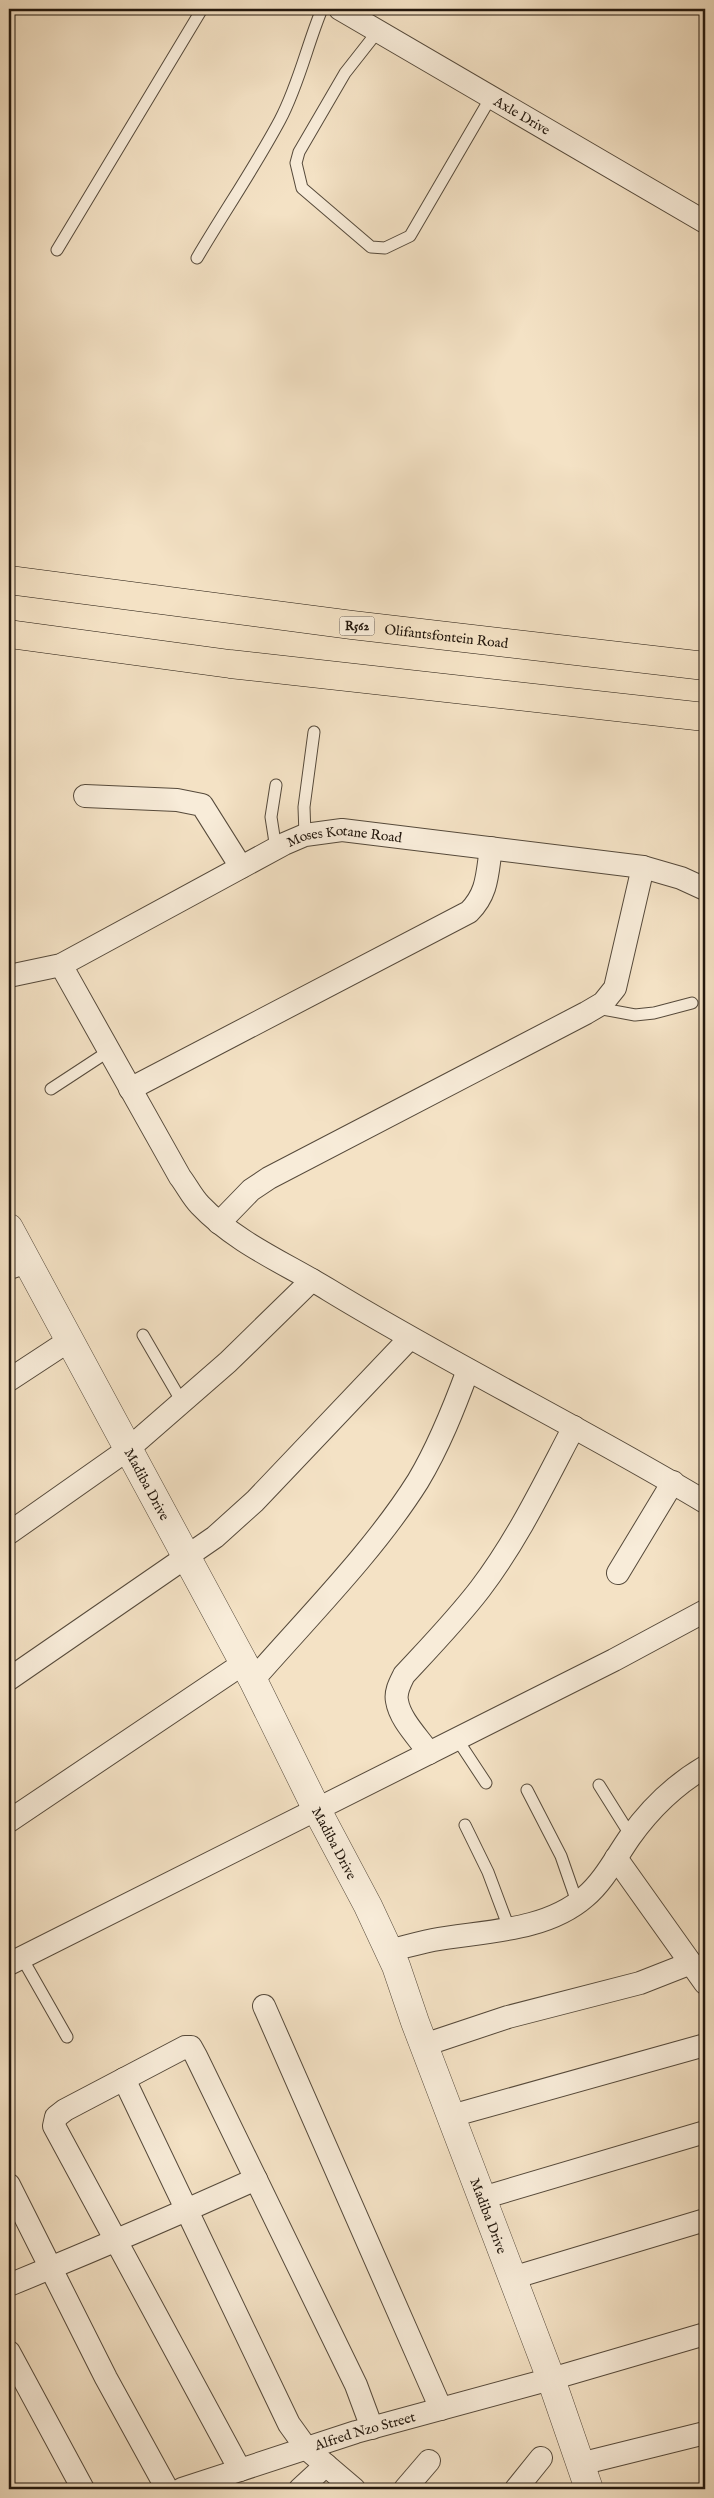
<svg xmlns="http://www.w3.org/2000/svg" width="714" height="2498" font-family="'IM FELL English',serif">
<rect width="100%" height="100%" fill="#f4e2c5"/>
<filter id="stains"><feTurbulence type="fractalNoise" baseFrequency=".004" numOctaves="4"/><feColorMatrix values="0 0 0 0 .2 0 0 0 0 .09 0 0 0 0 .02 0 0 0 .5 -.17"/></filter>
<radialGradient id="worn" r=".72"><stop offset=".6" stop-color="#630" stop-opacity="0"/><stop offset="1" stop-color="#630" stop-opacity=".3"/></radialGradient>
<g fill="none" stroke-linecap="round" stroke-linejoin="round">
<!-- service casing -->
<g stroke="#564a3b" stroke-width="13">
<path id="service" d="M378 31 345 73 299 152 296 163 302 188 371 247 385 248 410 236 491 97
M57 250 202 9
M197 258C224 212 255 167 280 120 299 84 307 45 322 9
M276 785 271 817 276 849
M305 835 304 807 314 732
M597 1008 635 1015 654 1013 692 1003
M51 1089 109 1051
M143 1335 182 1402
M457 1739 486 1783
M599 1785 631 1836
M527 1790 561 1856 577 1902
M465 1825 488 1872 509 1928
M22 1958 67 2037"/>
</g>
<!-- minor casing -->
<g stroke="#564a3b" stroke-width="24">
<g id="minor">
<path id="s1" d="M340 9 705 222"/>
<path d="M85 796 177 800 202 805 241 867"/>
<path d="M61 965 180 1177C187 1186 192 1197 200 1205 236 1243 285 1263 329 1290 452 1365 582 1428 705 1502"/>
<path id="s2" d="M9 976 61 965 284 844 305 835 342 830 643 867 681 878 705 889"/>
<path d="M130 1089 469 912C488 893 487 874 491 848"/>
<path d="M219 1223 251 1190 269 1178 586 1013 603 1003 615 988 643 867"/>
<path d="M9 1268 27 1262"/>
<path d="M9 1380 70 1340"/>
<path d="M9 1533 127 1450 228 1362 312 1280"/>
<path d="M618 1573 673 1482"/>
<path d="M9 1679 215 1537 255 1501 409 1339"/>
<path d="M253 1680C308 1617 374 1551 418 1481 439 1446 454 1408 468 1370"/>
<path d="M429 1753C419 1738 400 1720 397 1701 395 1692 400 1683 404 1675 430 1647 457 1619 480 1589 518 1539 545 1482 574 1427"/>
<path d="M9 1821 244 1663"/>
<path d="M616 1858 705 1983"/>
<path d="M389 1951C404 1947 418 1943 433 1940 482 1931 545 1932 585 1897 604 1881 616 1857 630 1837 650 1809 676 1784 705 1767"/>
<path d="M9 1964 614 1660 705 1611"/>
<path d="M264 2006 441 2409"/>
<path d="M424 2045 508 2017 640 1983 691 1963"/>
<path d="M124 2079 289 2424 307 2449 354 2489"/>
<path d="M451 2116 705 2045"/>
<path d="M9 2185 106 2378 167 2489"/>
<path d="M482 2198 705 2132"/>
<path d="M512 2278 705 2220"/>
<path d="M9 2285C92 2251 174 2216 256 2179"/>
<path d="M9 2352 83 2489"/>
<path d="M580 2464 705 2433"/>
<path d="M240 2470 54 2126 56 2117 65 2110 185 2047H191L196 2056 356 2385 372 2428"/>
<path id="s3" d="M182 2489 356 2432 551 2379 705 2334"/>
<path d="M300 2489 326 2465"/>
<path d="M405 2489 429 2461"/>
<path d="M516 2489 541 2458"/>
</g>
</g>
<!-- tertiary casing -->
<g stroke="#564a3b" stroke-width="29">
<g id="tertiary">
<path id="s4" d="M9 1228 253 1680 317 1810 368 1906 396 1966 415 2022 551 2379 589 2489"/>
</g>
</g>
<!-- primary casing -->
<g stroke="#22170d" stroke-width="29">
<g id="primary">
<path id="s5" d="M9 580 352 625 705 666"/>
<path d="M9 634 230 664 705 717"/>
</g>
</g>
<!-- service -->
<use href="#service" stroke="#f8ecd9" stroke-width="11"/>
<!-- minor -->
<use href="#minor" stroke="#f8ecd9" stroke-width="22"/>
<!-- tertiary -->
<use href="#tertiary" stroke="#f8ecd9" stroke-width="28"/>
<!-- primary -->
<use href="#primary" stroke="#f4e2c5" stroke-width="28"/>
</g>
<g text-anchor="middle" stroke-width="4" stroke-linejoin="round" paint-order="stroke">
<!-- shield labels -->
<rect fill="#f8ecd9" stroke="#62574a" stroke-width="1" x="339.5" y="616.5" width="35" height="19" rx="4"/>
<g font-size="12" font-weight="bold" fill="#22170d">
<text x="357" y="630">R562</text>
</g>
<!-- street labels -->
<g font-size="14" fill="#22170d" stroke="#f8ecd9">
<text dy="5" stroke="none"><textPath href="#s1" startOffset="211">Axle Drive</textPath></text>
<text dy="5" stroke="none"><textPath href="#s5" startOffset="441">Olifantsfontein Road</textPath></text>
<text dy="5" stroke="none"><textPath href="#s2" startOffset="369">Moses Kotane Road</textPath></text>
<text dy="5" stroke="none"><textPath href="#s4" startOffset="291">Madiba Drive</textPath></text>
<text dy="5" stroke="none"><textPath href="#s4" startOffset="696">Madiba Drive</textPath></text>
<text dy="5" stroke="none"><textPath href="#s4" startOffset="1100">Madiba Drive</textPath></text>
<text dy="5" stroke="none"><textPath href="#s3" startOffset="192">Alfred Nzo Street</textPath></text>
</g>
</g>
<!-- margin -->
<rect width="714" height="2498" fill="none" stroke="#f4e2c5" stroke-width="30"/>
<rect x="10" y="10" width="694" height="2478" fill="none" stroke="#22170d" stroke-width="2.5"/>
<rect x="15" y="15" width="684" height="2468" fill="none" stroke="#22170d"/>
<rect width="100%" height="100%" filter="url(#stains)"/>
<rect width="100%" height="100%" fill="url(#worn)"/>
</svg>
